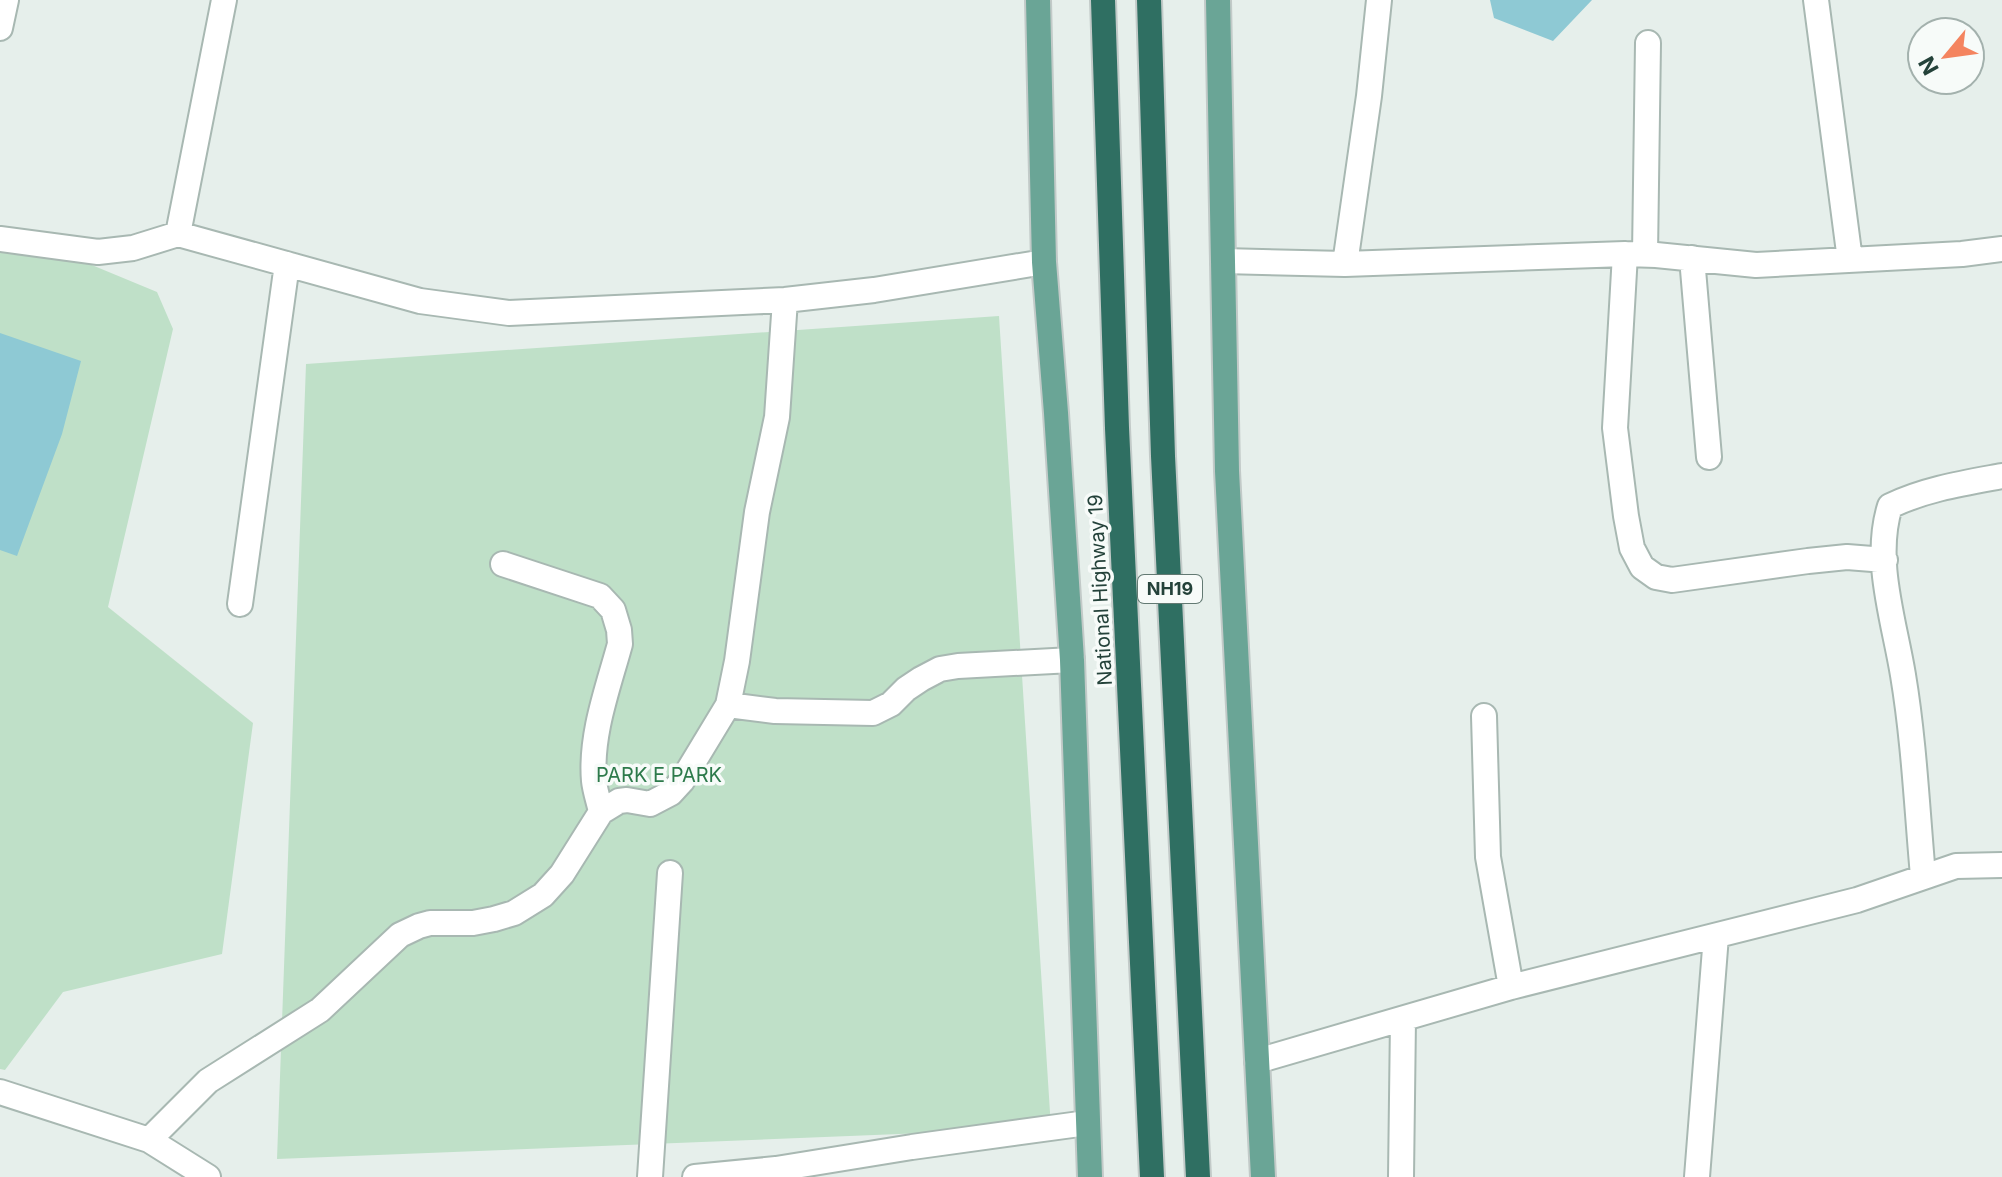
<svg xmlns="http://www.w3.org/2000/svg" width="2002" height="1177" font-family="Inter,sans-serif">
<rect width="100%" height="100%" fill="#e6efeb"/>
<!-- green -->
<path fill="#bfe0c8" d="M0 227 157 292 173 329 108 607 253 723 222 954 63 992 5 1070 0 1069Z
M999 316 1051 1128 277 1159 306 364Z"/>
<!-- water -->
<path fill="#8ec9d4" d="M1490 0H1592L1553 41 1494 18Z
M0 333 81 361 62 434 17 556 0 550Z"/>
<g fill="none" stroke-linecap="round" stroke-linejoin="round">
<!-- minor casing -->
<g stroke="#a8b8b2" stroke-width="28">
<path id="minor" d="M1816 0 1850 260
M0 28 6 0
M178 234 224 0
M0 239 98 252 133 248 178 234 420 301 509 313 785 300 874 290 1044 262
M1625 254 1615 428 1626 516 1632 548 1642 567 1656 577 1672 580 1808 561 1847 557 1885 560
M1645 254 1648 43
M1692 258 1709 457
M1223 261 1345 264 1625 254 1656 255 1756 265 1962 254 2002 249
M1345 264 1369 96 1379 0
M503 564 600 596 613 610 619 630 620 644C608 688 590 735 594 781 595 791 599 802 601 812
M240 604 287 264
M728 705 737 661 757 512 777 417 785 300
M1484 716 1488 857 1511 987
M1923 876C1917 809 1914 741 1903 675 1894 620 1873 560 1890 506 1925 489 1964 483 2002 476
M1257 1061 1511 987 1857 900 1956 866 2002 865
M0 1092 149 1140 208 1081 320 1010 400 935 419 926 430 923H473L494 919 514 913 543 895 562 874 601 812 619 801 627 800 650 804 671 793 682 781 728 705 775 711 873 713 891 704 906 689 921 679 940 669 958 666 1072 660
M149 1140 208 1177
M650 1177 670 873
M695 1177 776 1169 912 1147 1087 1123
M1401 1177 1403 1019
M1697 1177 1716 936"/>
</g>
<!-- major casing -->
<g stroke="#c2cac8" stroke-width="28">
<path id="major" d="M1038 0 1044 262 1056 413 1072 660 1090 1177
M1218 0 1227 471 1263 1177"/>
</g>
<!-- highway casing -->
<g stroke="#c2cac8" stroke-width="28">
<path id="highway" d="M1103 0 1117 428 1152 1177
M1149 0 1163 456 1198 1177"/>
</g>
<!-- minor -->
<use href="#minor" stroke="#fff" stroke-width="24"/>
<!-- major -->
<use href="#major" stroke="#6aa596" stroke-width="24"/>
<!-- highway -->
<use href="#highway" stroke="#2f6f62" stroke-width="24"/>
</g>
<g text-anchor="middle" stroke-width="7" stroke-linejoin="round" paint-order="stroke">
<!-- shield labels -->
<rect fill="#f7fbf9" stroke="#637a73" stroke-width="2" x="1138" y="575" width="64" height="28" rx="6"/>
<g font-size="18" font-weight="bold" fill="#24423a">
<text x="1170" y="595">NH19</text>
</g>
<!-- street labels -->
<g font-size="20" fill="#24423a" stroke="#f7fbf9">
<text transform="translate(1100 590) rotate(-93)" y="7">National Highway 19</text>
</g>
<!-- park labels -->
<g font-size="20" fill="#2d7a4b" stroke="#f7fbf9">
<text x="659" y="782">PARK E PARK</text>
</g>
</g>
<!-- north arrow -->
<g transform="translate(1946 56) rotate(241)"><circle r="38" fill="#f7fbf9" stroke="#a3b1ad" stroke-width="2"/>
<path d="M0-6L14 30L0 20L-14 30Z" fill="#f4845f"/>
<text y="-12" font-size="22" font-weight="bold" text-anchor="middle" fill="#24423a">N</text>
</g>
</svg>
